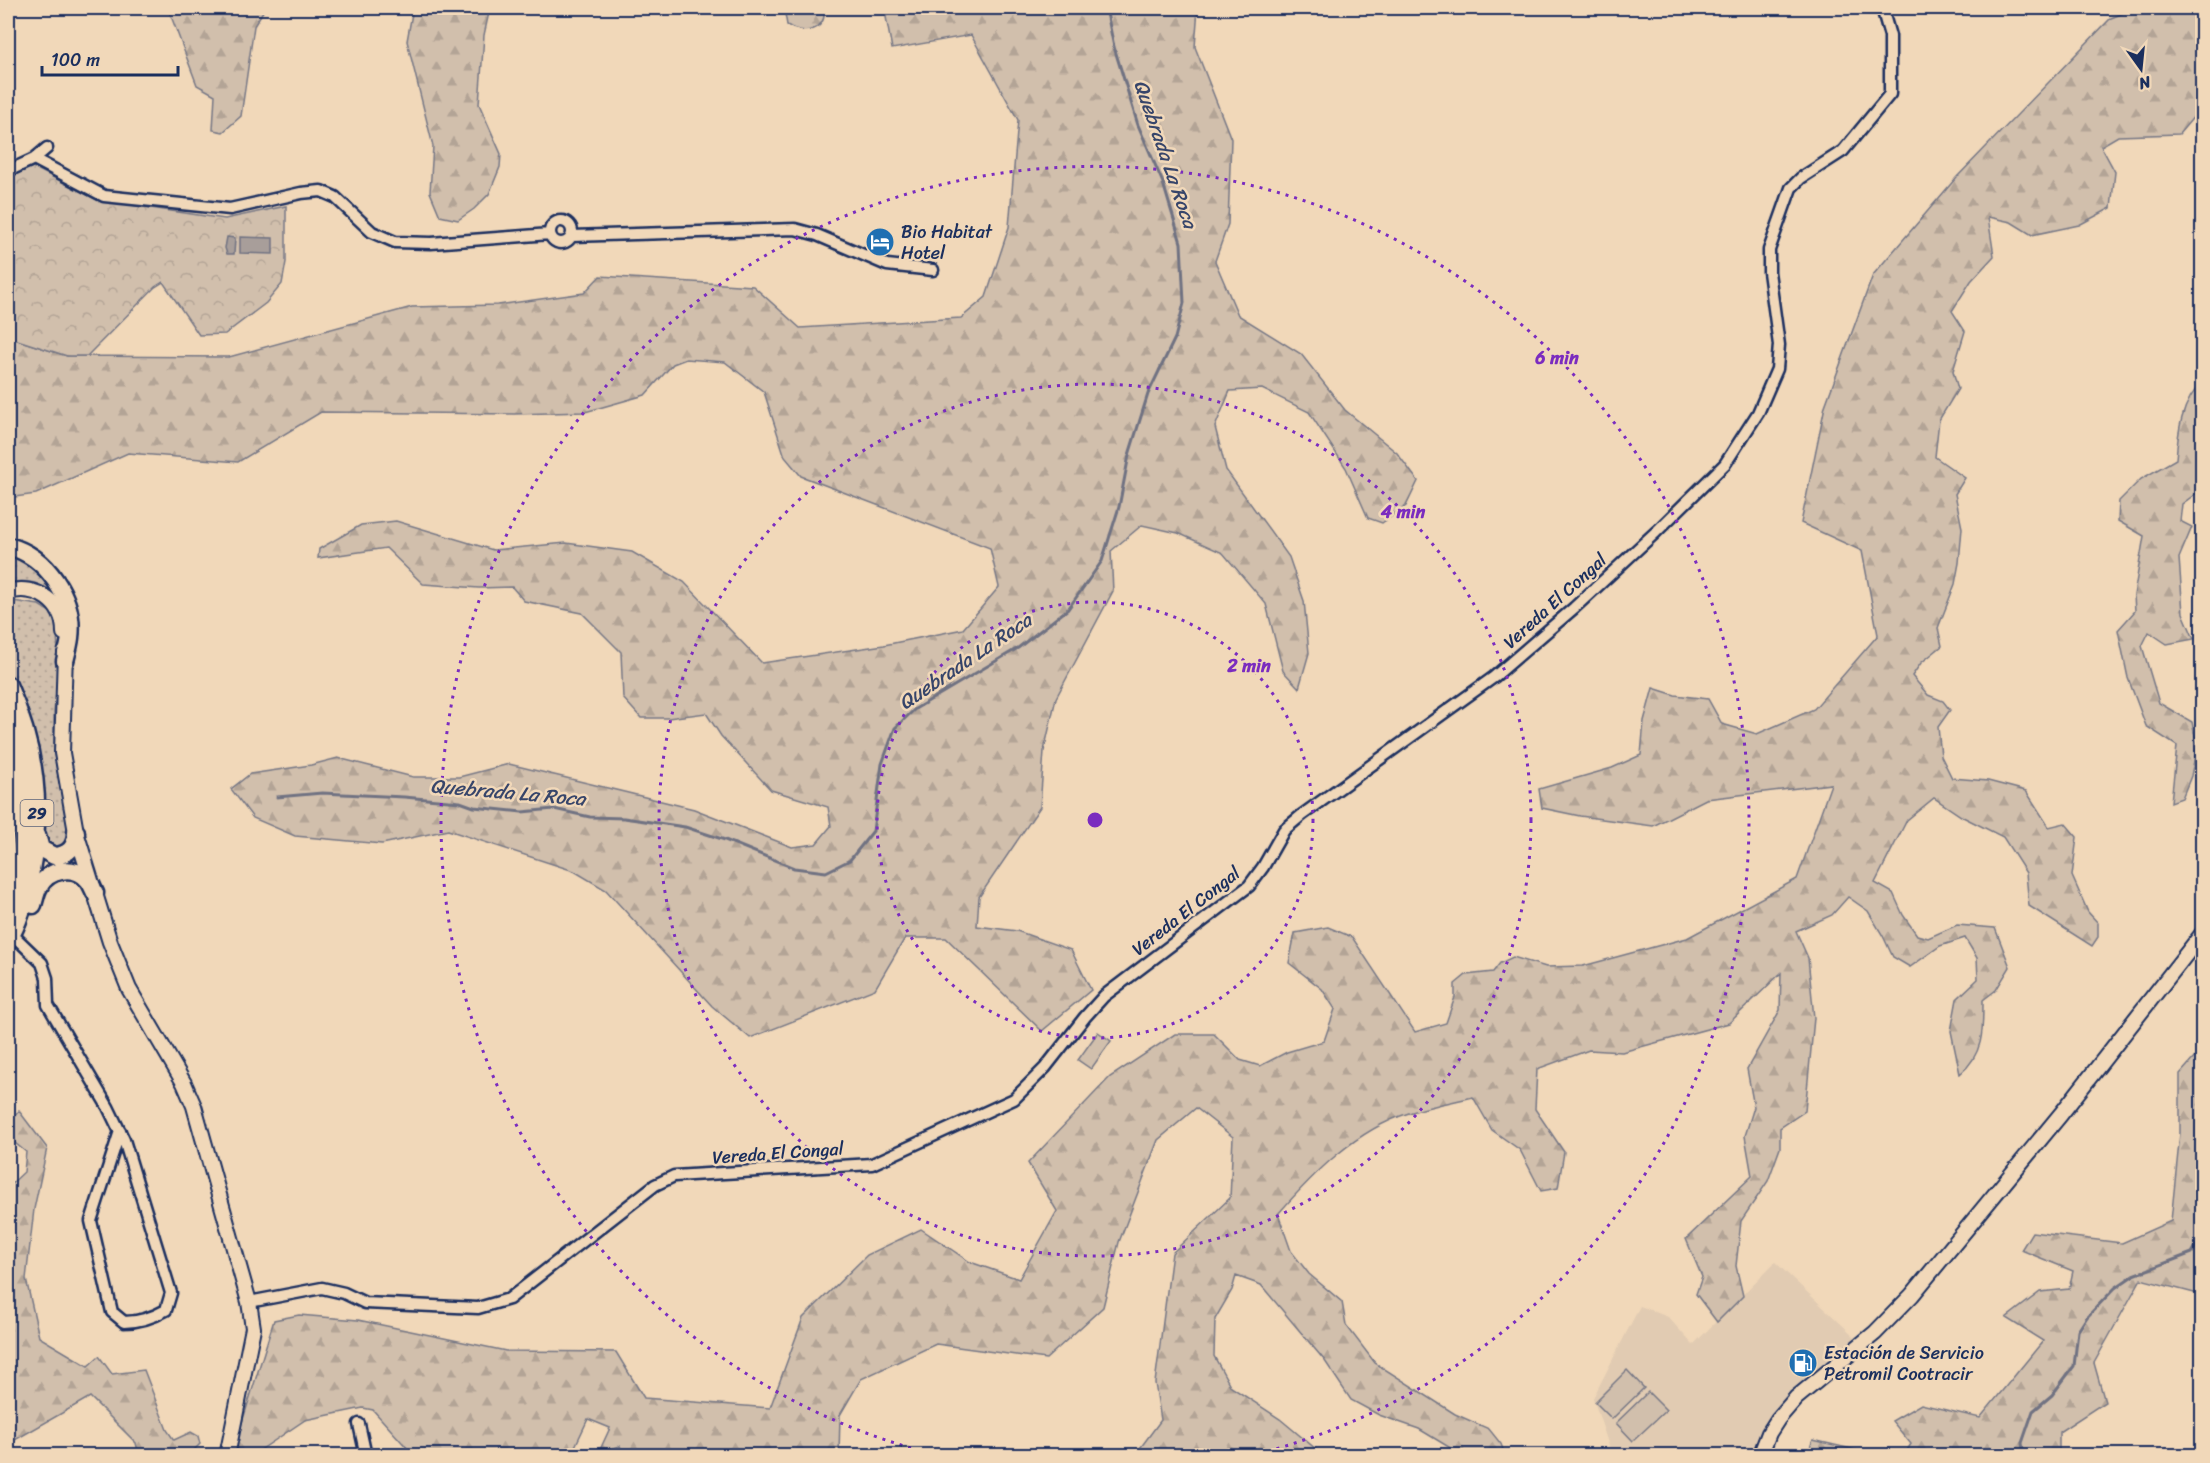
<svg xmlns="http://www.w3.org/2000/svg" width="2210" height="1463" font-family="Sriracha,sans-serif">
<defs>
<pattern id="forest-firs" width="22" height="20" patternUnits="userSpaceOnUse" patternTransform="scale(1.5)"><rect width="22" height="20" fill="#d1bfac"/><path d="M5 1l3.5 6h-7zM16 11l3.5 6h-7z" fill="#b3a496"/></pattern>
<pattern id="park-crowns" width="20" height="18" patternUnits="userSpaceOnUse" patternTransform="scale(1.5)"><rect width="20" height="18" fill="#d1bfac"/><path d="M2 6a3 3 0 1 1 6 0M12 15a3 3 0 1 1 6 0" fill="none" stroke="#b3a496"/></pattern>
<pattern id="garden-dots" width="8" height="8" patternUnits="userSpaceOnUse" patternTransform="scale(1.5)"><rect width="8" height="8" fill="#d1bfac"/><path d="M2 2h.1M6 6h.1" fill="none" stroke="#b3a496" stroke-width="1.8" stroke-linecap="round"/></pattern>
</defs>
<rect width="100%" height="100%" fill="#f1d8b9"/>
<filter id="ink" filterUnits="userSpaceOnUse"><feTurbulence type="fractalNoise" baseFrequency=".0167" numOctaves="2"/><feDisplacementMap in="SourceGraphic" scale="12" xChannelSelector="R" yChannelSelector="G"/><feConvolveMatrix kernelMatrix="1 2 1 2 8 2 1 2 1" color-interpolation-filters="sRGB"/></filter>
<g filter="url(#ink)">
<!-- built -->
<path fill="#e1cbb2" d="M1775 1262 1855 1337 1846 1350 1769 1421 1751 1455H1612L1593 1398 1640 1306 1668 1317 1693 1345Z"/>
<!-- grass -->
<path fill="#d1bfac" stroke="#767785" stroke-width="1.5" d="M1098 1032 1111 1041 1091 1069 1078 1060Z
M1627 1370 1644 1388 1612 1419 1595 1402Z
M1648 1392 1666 1410 1633 1441 1616 1423Z"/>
<!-- forest -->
<path fill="url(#forest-firs)" stroke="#767785" stroke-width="1.5" d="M168 8H265L254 26 241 116 223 132 213 130 215 95 197 85Z
M413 8H490L484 35 479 104 501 154 500 167 489 194 474 209 458 220 440 216 430 192 433 146 407 41Z
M784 8H824C827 31 804 36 787 25Z
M889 8H1198L1195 47 1231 139 1228 224 1215 261 1238 315 1301 354 1345 410 1397 453 1418 481 1406 506 1382 523 1368 518 1346 468 1309 412 1262 389 1230 391 1215 427 1226 470 1289 557 1304 601 1309 653 1299 688 1283 671 1266 604 1223 553 1178 533 1142 525 1111 551 1113 591 1056 698 1044 751 1040 807 979 897 977 926 1017 931 1071 950 1091 990 1042 1031 946 938H905L875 989 750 1038 712 1006 606 890 574 871 448 830 382 844 295 836 253 818 231 789 250 774 311 765 338 758 413 777H459L509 764 694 809 792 847 816 844 831 826 828 807 771 790 721 736 706 713 668 718H641L623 698 621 652 582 613 524 601 512 587 479 588 423 584 386 548 318 558 319 549 361 525 396 521 493 550 566 543 632 552 684 582 762 663 884 645 963 629 999 587 990 548 801 476 785 457 764 392 725 362 686 359 673 364 645 395 585 412 514 414 321 412 238 462 128 453 36 494 8 498V337L67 356 229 357 412 307 498 305 584 293 600 276 753 286 800 328 961 318 986 297 1009 227 1018 120 971 35 892 49 886 17Z
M2136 8H2202V107L2179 134 2118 136 2101 146 2115 172 2111 208 2079 225 2032 235 2011 222 1988 217 1994 256 1971 281 1952 311 1965 331 1953 371 1958 389 1939 420 1935 457 1965 478 1955 494 1962 528 1959 563 1955 584 1938 628 1942 646 1921 663 1912 676 1928 695 1943 701 1950 710 1938 727 1941 756 1952 778 1988 781 2026 791 2049 827 2065 823 2077 837 2072 876 2088 912 2098 923V937L2092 946 2029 906 2026 873 2003 837 1961 816 1934 798 1907 820 1875 883 1893 893 1903 915 1917 935 1928 938 1957 925 1995 928 2010 967 1996 990 1983 1000C1983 1030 1984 1054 1960 1074L1951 1031 1957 999 1978 979 1977 958 1965 938 1940 946 1910 967 1893 957 1883 936 1868 911 1848 897 1832 915 1796 931 1808 958 1814 1018 1805 1111 1780 1128V1148L1768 1181 1741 1221 1736 1266 1743 1296 1717 1322 1696 1294 1702 1277 1686 1239 1752 1176 1745 1136 1754 1107 1747 1069 1780 1010 1781 973 1729 1023 1622 1052 1589 1050 1537 1069 1535 1109 1564 1152 1558 1188 1541 1191 1520 1150 1492 1130 1473 1097C1452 1102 1430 1106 1409 1113 1356 1130 1314 1173 1278 1214L1291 1251 1309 1274 1342 1302 1346 1325 1375 1363 1455 1414 1489 1429 1501 1444 1505 1455H1471L1457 1452 1419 1429 1379 1415 1351 1400 1325 1361 1261 1285 1236 1276 1232 1290 1215 1319 1214 1356 1231 1387 1280 1419 1317 1450 1318 1455H1135L1161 1420 1155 1383 1172 1253 1230 1198 1233 1137 1196 1108 1158 1140 1119 1242 1103 1307 1046 1359 936 1344 861 1379 840 1415 839 1455 777 1456 735 1451 729 1456H625L620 1446 598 1454 610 1428 588 1419 571 1455H410L409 1450 373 1410 363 1408 305 1420 256 1453 238 1450 236 1442 274 1320 299 1315 358 1320 506 1351 616 1352 644 1398 770 1408 803 1318 867 1255 921 1229 970 1262 1019 1279 1057 1211 1028 1163 1110 1077 1175 1034H1214L1240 1060 1260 1066 1287 1052 1324 1041 1335 1009 1322 989 1289 963 1295 933 1328 927 1352 937 1415 1032 1446 1023 1455 997V984L1466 975 1493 972 1500 963 1513 957 1546 967 1583 966 1687 938 1797 879 1831 784 1706 799 1653 826 1580 816 1542 808 1539 789 1612 768 1641 755 1644 721 1653 688 1675 695 1708 699 1722 724 1757 734 1814 709 1878 635 1862 551 1801 523 1825 406 1873 275 1956 178 2111 18Z
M2202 383V489L2182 504 2180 521 2192 527 2179 558 2183 613 2194 639 2167 644 2149 632 2142 646 2159 703 2192 722 2197 746 2191 776 2182 798 2171 802 2177 746 2146 726 2128 678 2118 630 2135 611 2134 595 2144 536 2118 521 2119 501 2141 479 2176 459C2178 433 2181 401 2202 383Z
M2202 1049V1295L2141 1279 2094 1363 2105 1402 2059 1432V1455H1904L1911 1444 1892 1421 1921 1404 1980 1418 2043 1341 2006 1318 2040 1292 2069 1289 2073 1271 2021 1250 2032 1232 2122 1243 2171 1221 2180 1133V1074Z
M19 1111 47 1148 34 1209 26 1279 39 1337 88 1366 99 1356 112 1374 144 1370 167 1430 174 1440 191 1432 198 1436 200 1444 189 1455H139L136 1443 90 1397 8 1444V1187L24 1172 26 1152 15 1143 12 1119Z
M1813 1440 1877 1455H1807Z"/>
<!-- park -->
<path fill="url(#park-crowns)" stroke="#767785" stroke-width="1.5" d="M33 167 97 200 225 219 286 206V262L282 284 266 303 225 334 199 335 163 282 155 287 87 356H67L8 337V177Z"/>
<!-- garden -->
<path fill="url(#garden-dots)" stroke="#767785" stroke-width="1.5" d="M8 551 29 560 58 597C42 583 28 578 8 583Z
M13 601 39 605 50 612 56 621 59 663 54 712V754L69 834C62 849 57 849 43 841L21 703 8 673V602Z"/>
<!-- water -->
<path fill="#a89e9a" stroke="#707282" stroke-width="1.5" d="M227 237 235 238 234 254H227L225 248Z
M240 237 273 238V254L240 253Z"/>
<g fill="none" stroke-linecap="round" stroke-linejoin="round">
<!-- stream -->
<path stroke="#707282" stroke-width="3" d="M277 797 322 793 404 797 460 802 474 807 522 812 554 809 590 817 624 818 685 827 725 840 794 868 826 872 850 860 873 831 882 764 895 728 915 709 1018 648 1068 609 1102 561 1119 507 1129 455 1148 394 1175 338 1184 303 1181 243 1163 183 1138 125 1114 47 1106 8
M2024 1456 2022 1443 2033 1411 2052 1395 2074 1366 2078 1331 2087 1317 2115 1288 2134 1275 2192 1253 2202 1236"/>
<!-- minor casing -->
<g stroke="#1b2f5e" stroke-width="15">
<path id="minor" d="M34 159 104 196 230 209 301 193 321 191 335 197 372 232 395 242 431 243 550 234
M8 171 34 159 47 148
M550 232a11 11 0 1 1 22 0a11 11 0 1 1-22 0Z
M572 236 795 229 817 235 887 265 933 270
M12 934 42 963 47 978 48 1005 108 1107 124 1140 171 1293 166 1310C152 1318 139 1322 124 1322L112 1312 91 1221 120 1131
M249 1302 322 1288 344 1293 365 1303 478 1308 509 1299 655 1185 674 1176 872 1164 1014 1099 1045 1068 1085 1017 1104 996 1249 886 1263 867 1284 830 1302 815 1494 677 1574 608 1656 532 1725 464 1758 413 1777 369 1779 345 1769 272V250L1791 188 1801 178 1843 151 1890 94V36L1882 8
M359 1424 366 1456"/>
</g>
<!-- major casing -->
<g stroke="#1b2f5e" stroke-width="18">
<path id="major" d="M8 592C36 584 64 602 64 633
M65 652 62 753 76 832 110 942 129 989 184 1083 194 1106 249 1302 253 1328 227 1456
M1760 1456 1769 1433 1778 1419 1796 1398 1875 1333 1912 1295 2061 1114 2202 934"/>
</g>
<!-- highway casing -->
<g stroke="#1b2f5e" stroke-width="21">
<path id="highway" d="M8 546C47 556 75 598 70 638 69 646 67 653 65 661
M8 685C36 748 43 808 30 876 26 899 20 921 8 941
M8 721C28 779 28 844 8 903
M37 835 41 849 54 856C69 855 76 847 76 832
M33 905C35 899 36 892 39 887 48 869 75 864 88 880 91 883 93 889 95 893"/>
</g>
<!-- minor -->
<use href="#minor" stroke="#f1d8b9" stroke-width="10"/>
<!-- major -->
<use href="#major" stroke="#f1d8b9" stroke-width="14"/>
<!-- highway -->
<use href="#highway" stroke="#f1d8b9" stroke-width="16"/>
</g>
</g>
<!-- distance rings -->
<g fill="none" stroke="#7b2cbf" stroke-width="3" stroke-dasharray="3 6">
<circle cx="1095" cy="820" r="218"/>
<circle cx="1095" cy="820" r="436"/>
<path d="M937 1455A654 654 0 1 1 1253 1455"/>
</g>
<!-- icons -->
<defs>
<g id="hotel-disc" transform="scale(1.5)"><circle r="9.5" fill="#1f6fb2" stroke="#f1d8b9"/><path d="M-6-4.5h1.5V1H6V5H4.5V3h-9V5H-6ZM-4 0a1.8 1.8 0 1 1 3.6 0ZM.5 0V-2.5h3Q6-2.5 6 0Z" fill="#fff"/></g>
<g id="fuel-disc" transform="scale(1.5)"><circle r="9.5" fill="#1f6fb2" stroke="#f1d8b9"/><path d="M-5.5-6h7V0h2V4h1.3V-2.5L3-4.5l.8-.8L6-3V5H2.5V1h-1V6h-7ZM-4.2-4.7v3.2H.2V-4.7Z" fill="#fff"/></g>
</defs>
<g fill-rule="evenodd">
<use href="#hotel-disc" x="880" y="242"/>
<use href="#fuel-disc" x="1803" y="1363"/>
</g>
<g text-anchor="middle" stroke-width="5" stroke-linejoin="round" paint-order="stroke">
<!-- shield labels -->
<rect fill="#f1d8b9" stroke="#5b6279" stroke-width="1.5" x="20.5" y="800" width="33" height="26" rx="4.5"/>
<g font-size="16" font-weight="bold" fill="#1b2f5e">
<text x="37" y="819">29</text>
</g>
<!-- poi labels -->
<g font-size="18" fill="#1b2f5e" stroke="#f1d8b9" text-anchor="start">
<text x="901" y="238">Bio Habitat<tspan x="901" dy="21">Hotel</tspan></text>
<text x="1824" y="1359">Estación de Servicio<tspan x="1824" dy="21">Petromil Cootracir</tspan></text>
</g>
<!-- street labels -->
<g font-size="18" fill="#1b2f5e" stroke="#f1d8b9">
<text transform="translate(1555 601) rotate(-42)" y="6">Vereda El Congal</text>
<text transform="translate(1186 911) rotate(-38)" y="6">Vereda El Congal</text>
<text transform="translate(778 1153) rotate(-4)" y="6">Vereda El Congal</text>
</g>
<!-- water labels -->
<g font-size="20" font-style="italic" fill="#37456a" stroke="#f1d8b9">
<text transform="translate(1166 154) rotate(71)" y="7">Quebrada La Roca</text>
<text transform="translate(965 661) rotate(-34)" y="7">Quebrada La Roca</text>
<text transform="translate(508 792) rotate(5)" y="7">Quebrada La Roca</text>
</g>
</g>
<circle cx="1095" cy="820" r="9" fill="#7b2cbf" stroke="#f1d8b9" stroke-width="3"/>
<g font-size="18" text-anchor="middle" font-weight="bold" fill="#7b2cbf" stroke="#f1d8b9" stroke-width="5" stroke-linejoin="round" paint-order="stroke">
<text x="1557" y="364">6 min</text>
<text x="1403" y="518">4 min</text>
<text x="1249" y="672">2 min</text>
</g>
<!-- margin -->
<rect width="2210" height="1463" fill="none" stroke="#f1d8b9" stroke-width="30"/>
<rect x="15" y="15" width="2180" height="1433" fill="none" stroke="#1b2f5e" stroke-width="2" filter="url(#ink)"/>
<!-- north arrow -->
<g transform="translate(2141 69) rotate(165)" stroke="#f1d8b9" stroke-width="4.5" paint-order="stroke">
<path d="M0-4.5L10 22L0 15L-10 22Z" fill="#1b2f5e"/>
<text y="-9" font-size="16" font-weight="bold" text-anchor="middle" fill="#1b2f5e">N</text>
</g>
<!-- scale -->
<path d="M42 66v9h136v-9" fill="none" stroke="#1b2f5e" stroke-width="3"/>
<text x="51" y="66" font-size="18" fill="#1b2f5e" stroke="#f1d8b9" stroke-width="4.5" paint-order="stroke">100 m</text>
</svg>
